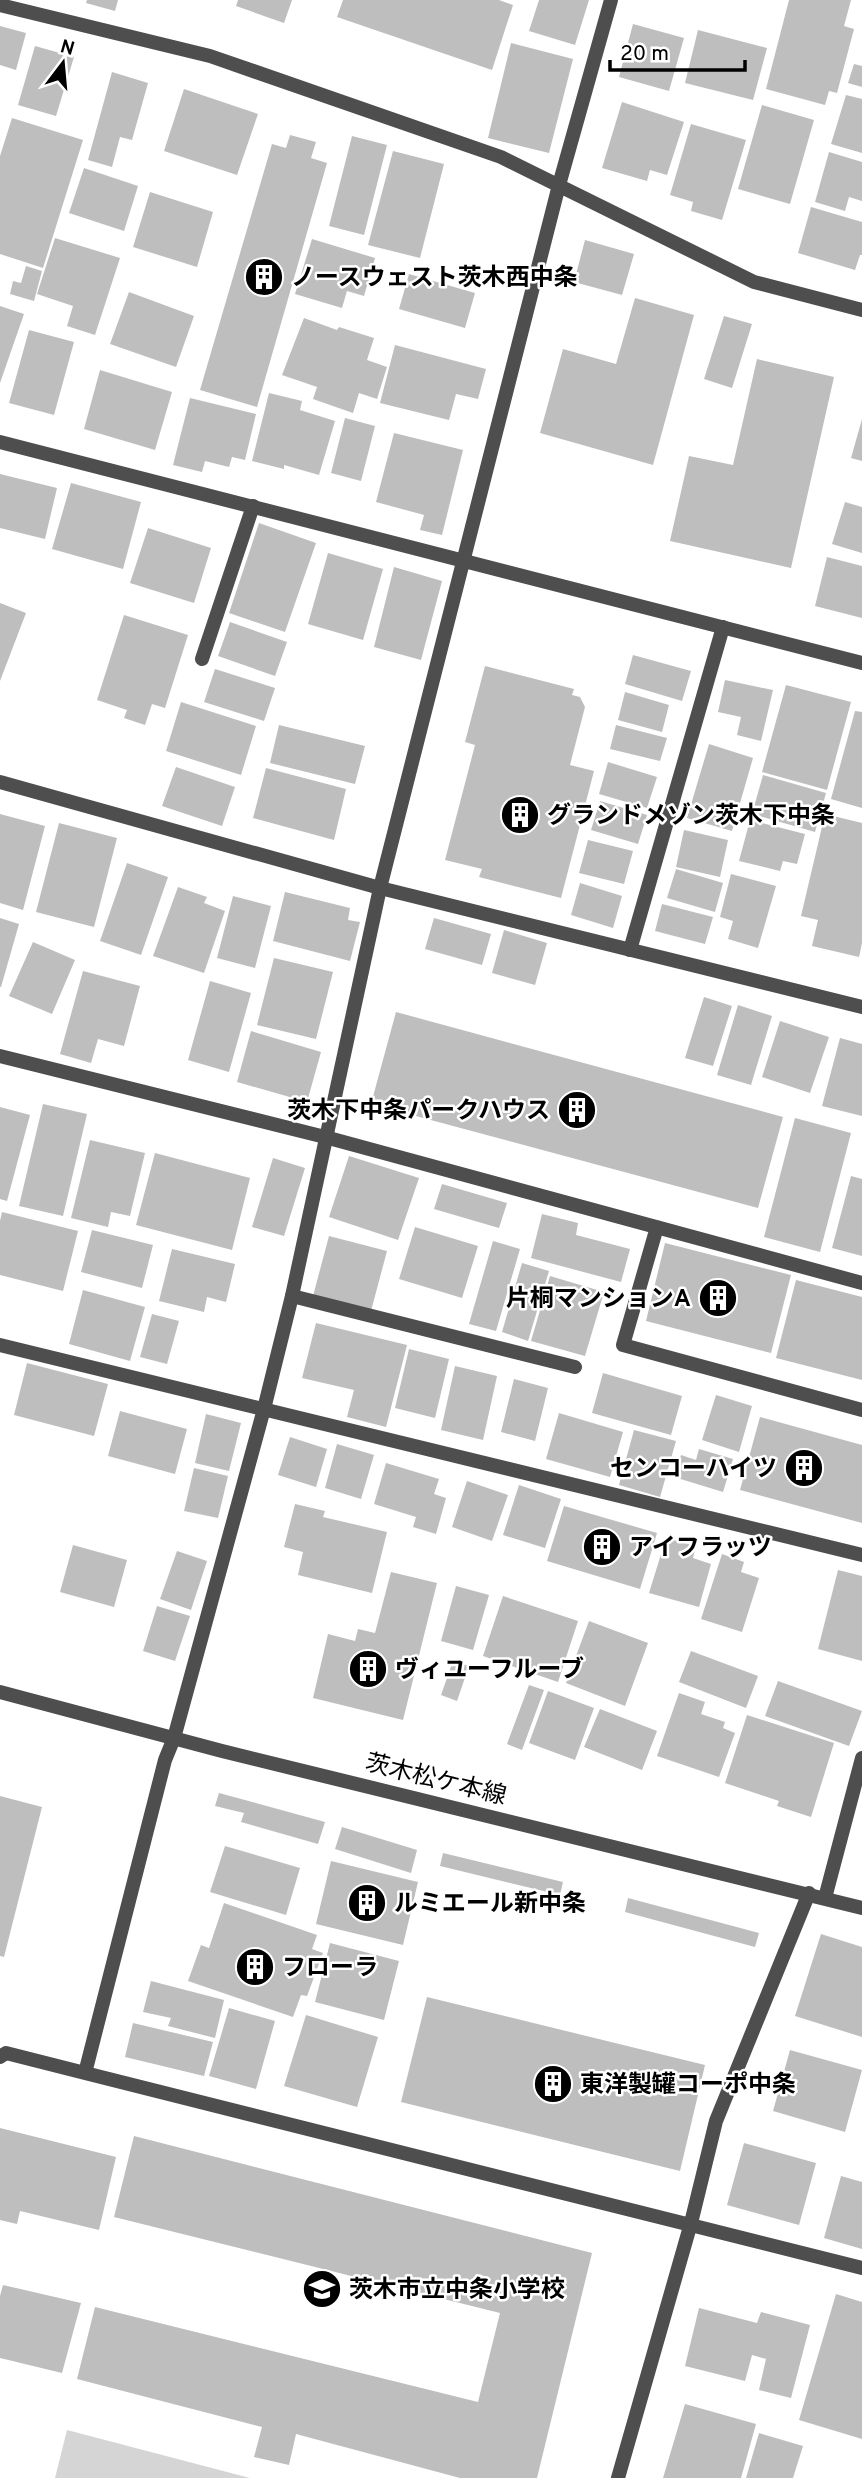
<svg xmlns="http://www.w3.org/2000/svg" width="862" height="2478" font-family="Overpass,'Noto Sans JP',sans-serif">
<rect width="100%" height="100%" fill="#fff"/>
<!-- green -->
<path fill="#d5d5d5" d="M67 2430 250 2478H55Z"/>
<!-- building -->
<path fill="#bebebe" d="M87 0H118L115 11 86 3Z
M238 0H292L284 23 236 6Z
M343 0H499L513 5 492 70 337 17Z
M539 0H589L575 45 529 31Z
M789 0H851L844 26 854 29 837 93 829 91 825 105 766 89Z
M633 24 684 38 669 91 619 77Z
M0 26 26 33 16 70 0 65Z
M698 30 767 48 753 100 685 83Z
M511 43 573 59 549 153 488 138Z
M35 46 74 57 56 116 18 105Z
M854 64 862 66V87L848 83Z
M112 72 148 83 132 140 120 137 112 167 88 160Z
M184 89 258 114 237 175 164 151Z
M846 95 862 99V153L831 144Z
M622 102 684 122 667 175 650 170 647 181 602 168Z
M762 105 814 120 790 204 738 189Z
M12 118 83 140 43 268 0 254V156Z
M691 124 746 140 722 220 691 211 693 202 670 195Z
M290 135 316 142 311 158 327 163 257 407 200 390 272 144 286 148Z
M352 136 387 145 364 235 329 226Z
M393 151 444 164 420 258 368 245Z
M829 152 862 162V201L849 197 845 211 815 202Z
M84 168 138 186 124 231 69 213Z
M150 192 213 212 197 267 133 247Z
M811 207 862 222V255H860L855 270 798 253Z
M55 238 120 258 95 335 67 326 73 306 37 294Z
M312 239 375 258 364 296 347 291 342 308 295 294Z
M585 240 634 254 622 295 574 282Z
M26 266 42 271 34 301 10 294 13 281 21 283Z
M409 274 475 293 465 328 399 309Z
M129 292 194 316 176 367 110 344Z
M635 298 694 315 653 465 540 433 563 349 616 364Z
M0 306 24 314 0 383Z
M724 316 752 324 732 388 704 379Z
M304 318 337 330 339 327 374 338 367 360 387 367 377 399 359 393 353 413 313 399 317 387 282 375Z
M29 330 74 342 54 415 9 403Z
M395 345 486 369 478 399 456 394 449 420 380 403Z
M757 359 834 377 791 568 670 541 689 456 733 465Z
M100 370 172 392 155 450 84 429Z
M269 393 302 401 300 410 335 421 319 475 284 465V469L252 461Z
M190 398 256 414 245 460 232 457 229 467 205 461 202 472 173 465Z
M345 418 375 426 361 481 331 473Z
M862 419V461L851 458Z
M394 433 463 450 442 535 420 530 424 515 376 502Z
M0 474 57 488 45 539 0 528Z
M71 483 141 502 123 569 52 549Z
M845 502 862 507V553L832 544Z
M259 523 316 543 285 632 229 613Z
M148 528 211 548 194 603 130 583Z
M328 553 383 569 363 640 308 624Z
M827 557 862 566V618L815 606Z
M394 567 442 581 421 660 374 647Z
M0 603 26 613 0 681Z
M124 615 188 635 165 708 152 704 145 725 124 718 127 710 97 700Z
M230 622 287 642 275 676 218 656Z
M633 655 691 671 682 701 625 684Z
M485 666 574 689 572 695 580 697 585 707 570 765 594 771 561 898 479 877 482 869 445 860 475 745 465 742Z
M215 669 275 688 264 721 204 702Z
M725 680 773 690 761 741 737 735 741 717 718 712Z
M786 685 851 702 827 790 762 772Z
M625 692 669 705 662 732 618 720Z
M181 702 256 726 241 775 166 751Z
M855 711 862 712V808L831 799Z
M279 725 365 746 355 784 270 763Z
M616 725 667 738 660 761 610 749Z
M709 744 753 758 732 831 687 818Z
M608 762 657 777 647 808 599 794Z
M176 767 235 787 222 826 162 806Z
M266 768 346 789 334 840 253 818Z
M763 775 826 793 815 832 752 814Z
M600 801 647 815 638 844 591 830Z
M0 814 45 826 23 910 0 903Z
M825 814 862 823V943L859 957 812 946 818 920 801 916Z
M750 820 805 834 797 864 783 861 780 871 739 861Z
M59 823 117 838 94 927 36 912Z
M684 830 728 840 720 877 676 867Z
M588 840 633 851 624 884 579 873Z
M127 863 168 877 141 955 100 941Z
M676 869 723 883 715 912 667 898Z
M731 874 776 886 758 948 728 939 733 921 720 917Z
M580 883 622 896 613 928 571 915Z
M178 887 207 897 204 903 225 911 204 973 153 956Z
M285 892 350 908 348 920 360 922 350 961 273 941Z
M233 896 271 906 255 968 217 958Z
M662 904 713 917 705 944 655 931Z
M0 918 19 924 1 987H0Z
M434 918 491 934 482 965 425 949Z
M504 930 547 943 535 985 492 973Z
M33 942 75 960 52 1014 9 996Z
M274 958 333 972 316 1039 257 1025Z
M83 971 140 986 124 1046 98 1039 91 1063 60 1054Z
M210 981 251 993 229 1072 188 1060Z
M704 997 732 1006 713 1066 685 1058Z
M738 1005 772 1016 751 1085 717 1075Z
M396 1012 783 1117 758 1208 371 1104Z
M780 1021 829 1037 810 1093 762 1077Z
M251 1031 321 1052 307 1102 237 1082Z
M840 1038 862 1044V1116L822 1106Z
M43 1104 87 1114 63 1216 19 1206Z
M0 1107 30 1115 7 1201 0 1199Z
M795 1118 851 1133 820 1252 764 1237Z
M90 1140 145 1153 130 1216 111 1212 108 1227 71 1218Z
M155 1153 250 1178 232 1250 136 1225Z
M349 1156 419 1178 398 1240 329 1217Z
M273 1158 305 1168 284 1236 252 1227Z
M851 1176 862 1179V1256L832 1248Z
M442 1184 507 1203 499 1228 434 1209Z
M2 1212 78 1231 63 1291 0 1275V1221Z
M542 1214 578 1223 576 1235 630 1249 621 1282 531 1258Z
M415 1227 478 1246 462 1298 399 1279Z
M92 1230 153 1245 142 1288 81 1272Z
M329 1236 387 1251 371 1311 313 1296Z
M493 1241 520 1249 496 1331 469 1324Z
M665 1243 791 1275 771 1353 646 1321Z
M172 1249 235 1264 226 1302 207 1297 204 1312 159 1301Z
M522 1263 549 1271 528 1341 502 1332Z
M550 1276 604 1292 585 1356 531 1341Z
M796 1280 862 1297V1380L776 1358Z
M83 1290 145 1307 130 1361 69 1344Z
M152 1314 179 1321 167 1364 140 1357Z
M316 1323 407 1345 386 1427 347 1417 354 1390 302 1378Z
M409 1349 449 1359 435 1418 395 1408Z
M27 1363 108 1384 94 1436 14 1415Z
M455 1366 497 1376 483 1440 441 1430Z
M603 1373 682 1396 671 1435 592 1413Z
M514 1379 548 1388 535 1441 501 1432Z
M716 1395 752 1406 739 1452 702 1440Z
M120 1411 187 1429 175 1474 108 1456Z
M559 1413 623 1432 610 1477 546 1459Z
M206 1414 241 1423 229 1471 195 1463Z
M760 1417 862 1445V1523L740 1490Z
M634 1430 676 1441 660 1497 619 1485Z
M290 1437 327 1449 316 1487 278 1475Z
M337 1444 374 1455 361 1499 325 1488Z
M699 1449 733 1459 723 1492 674 1477 681 1455 696 1460Z
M386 1463 439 1479 434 1494 446 1498 436 1534 413 1527 416 1517 374 1504Z
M194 1468 228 1476 218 1518 184 1511Z
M467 1481 508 1495 492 1541 452 1527Z
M519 1485 561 1499 545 1548 503 1535Z
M295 1504 325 1511 323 1517 387 1532 372 1593 298 1575 303 1552 284 1547Z
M564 1506 657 1533 640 1589 547 1561Z
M666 1538 696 1546 693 1558 711 1564 699 1607 649 1593Z
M73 1545 127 1560 114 1607 60 1592Z
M177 1551 207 1561 191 1610 160 1599Z
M722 1554 744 1562 741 1572 759 1578 742 1632 701 1619Z
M838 1570 862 1576V1661L818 1649Z
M391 1572 437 1583 403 1720 313 1698 328 1634 355 1641 358 1629 375 1633Z
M456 1586 489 1595 473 1650 441 1641Z
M503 1596 578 1621 558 1682 483 1656Z
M157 1606 190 1616 175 1661 143 1651Z
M589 1621 648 1643 625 1706 566 1683Z
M691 1651 758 1676 746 1708 679 1682Z
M453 1661 469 1666 457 1701 441 1695Z
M778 1681 862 1711 849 1746 765 1716Z
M529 1685 544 1690 522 1750 507 1744Z
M548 1691 594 1708 575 1760 529 1743Z
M679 1693 705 1702 701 1714 725 1722 723 1728 735 1733 719 1777 657 1756Z
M600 1709 657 1731 642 1770 584 1747Z
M747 1715 834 1743 811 1817 777 1806 779 1801 725 1783Z
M219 1793 325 1822 318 1844 241 1822 244 1813 215 1806Z
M0 1796 42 1807 4 1957 0 1956Z
M342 1827 417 1850 411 1873 335 1849Z
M225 1846 300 1868 286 1915 210 1892Z
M443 1853 563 1882 560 1895 440 1866Z
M331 1861 418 1882 403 1945 316 1924Z
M628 1898 759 1933 755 1947 625 1912Z
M224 1903 317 1935 312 1949 323 1953 307 1996 301 1995 293 2017 188 1981 201 1945 209 1948Z
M821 1934 862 1947V2037L795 2016Z
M330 1943 399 1961 384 2020 315 2002Z
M151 1981 224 2000 215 2038 168 2026 171 2018 143 2012Z
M427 1997 705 2065 680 2171 401 2102Z
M229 2008 275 2021 256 2089 209 2076Z
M306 2015 378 2037 357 2107 284 2086Z
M133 2023 213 2042 204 2076 125 2057Z
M790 2050 862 2070 845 2132 773 2111Z
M0 2128 116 2157 99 2230 20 2211 17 2224 0 2220Z
M134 2136 592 2253 537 2478H460L296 2434 289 2465 254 2457 262 2427 77 2379 95 2307 478 2402 500 2313 114 2217Z
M744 2143 816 2163 799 2225 727 2205Z
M841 2176 862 2182V2249L824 2238Z
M3 2285 81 2303 62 2373 0 2358V2296Z
M836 2294 862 2302V2439L799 2420Z
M699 2308 757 2323 761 2312 810 2325 791 2398 759 2390 766 2359 752 2355 745 2381 685 2366Z
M685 2404 756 2424 741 2478H663Z
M759 2433 803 2446 793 2478H746Z"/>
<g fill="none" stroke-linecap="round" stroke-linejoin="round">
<!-- service -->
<path stroke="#4e4e4e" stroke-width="14" d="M202 659 253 506
M630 950 723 627
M325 1137 862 1283
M657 1227 623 1345 862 1410
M292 1296 575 1367"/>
<!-- minor -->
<path stroke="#4e4e4e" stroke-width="14" d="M0 5 210 56 501 157 754 282 862 310
M0 442 862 663
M0 782 380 888 862 1007
M0 1056 325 1137
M0 1345 862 1555
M825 1898 862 1758
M0 2057 6 2053 85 2073 165 1760 174 1738 264 1409 292 1296 380 888 559 185 611 0
M85 2073 862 2268
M618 2478 691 2223 716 2121 809 1893"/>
<!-- tertiary -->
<path stroke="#4e4e4e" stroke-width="14" d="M0 1692 222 1751 862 1908"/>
</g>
<!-- icons -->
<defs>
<g id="building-disc" transform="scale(2.0125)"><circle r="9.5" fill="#000" stroke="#fff"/><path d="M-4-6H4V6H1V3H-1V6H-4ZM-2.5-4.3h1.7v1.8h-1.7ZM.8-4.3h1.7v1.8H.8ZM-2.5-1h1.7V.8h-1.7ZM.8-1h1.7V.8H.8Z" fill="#fff"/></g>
<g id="school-disc" transform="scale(2.0125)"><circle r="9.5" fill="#000" stroke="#fff"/><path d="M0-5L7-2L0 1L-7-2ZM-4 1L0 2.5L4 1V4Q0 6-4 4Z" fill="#fff"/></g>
</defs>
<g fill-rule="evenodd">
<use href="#building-disc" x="264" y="277"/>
<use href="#building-disc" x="520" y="815"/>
<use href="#building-disc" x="577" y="1110"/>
<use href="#building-disc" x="718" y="1298"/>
<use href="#building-disc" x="804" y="1468"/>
<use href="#building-disc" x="602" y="1547"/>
<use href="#building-disc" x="368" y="1669"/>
<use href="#building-disc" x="367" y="1903"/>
<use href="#building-disc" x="255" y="1967"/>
<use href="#building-disc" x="553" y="2084"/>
<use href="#school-disc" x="322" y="2289"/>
</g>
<g text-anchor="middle" stroke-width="5" stroke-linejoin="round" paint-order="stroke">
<!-- poi labels -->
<g font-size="24" font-weight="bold" fill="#000" stroke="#fff" text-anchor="start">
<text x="291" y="285">ノースウェスト茨木西中条</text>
<text x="547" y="823">グランドメゾン茨木下中条</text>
<text x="550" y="1118" text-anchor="end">茨木下中条パークハウス</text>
<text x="691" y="1306" text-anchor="end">片桐マンションA</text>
<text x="777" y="1476" text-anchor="end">センコーハイツ</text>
<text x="629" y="1555">アイフラッツ</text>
<text x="395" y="1677">ヴィユーフルーブ</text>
<text x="394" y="1911">ルミエール新中条</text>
<text x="282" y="1975">フローラ</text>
<text x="580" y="2092">東洋製罐コーポ中条</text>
<text x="349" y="2297">茨木市立中条小学校</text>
</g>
<!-- street labels -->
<g font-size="24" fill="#000" stroke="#fff">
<text transform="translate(436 1779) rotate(14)" y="8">茨木松ケ本線</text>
</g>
</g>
<!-- north arrow -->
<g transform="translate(63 63) rotate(16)" stroke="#ffffff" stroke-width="5" paint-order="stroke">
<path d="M0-5L12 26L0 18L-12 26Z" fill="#000000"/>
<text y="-10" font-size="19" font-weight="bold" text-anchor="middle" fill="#000000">N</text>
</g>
<!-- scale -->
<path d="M610 60v10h135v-10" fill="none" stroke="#000000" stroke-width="3.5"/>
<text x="620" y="60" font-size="21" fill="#000000" stroke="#ffffff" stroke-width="5" paint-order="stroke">20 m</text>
</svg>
